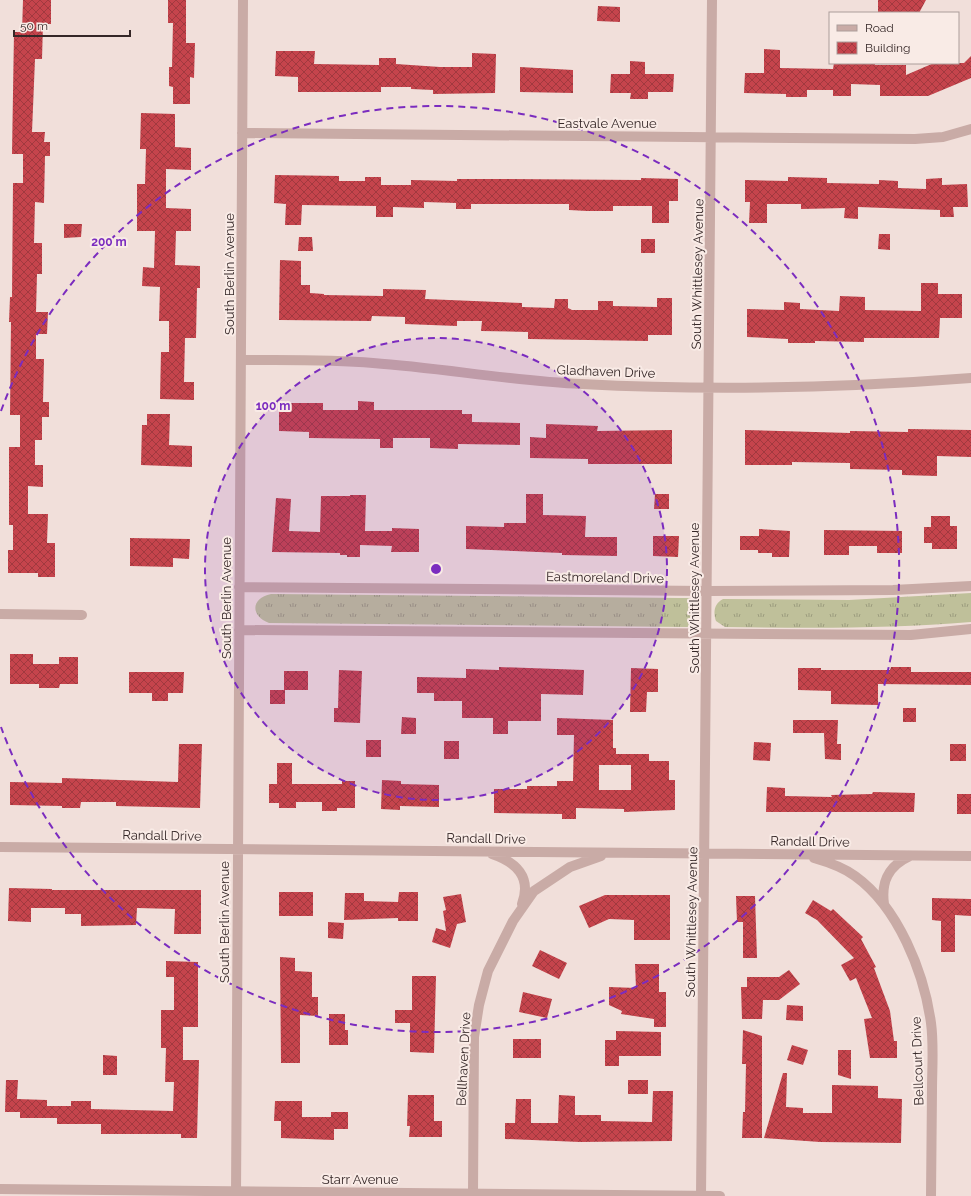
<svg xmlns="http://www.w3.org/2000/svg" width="971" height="1196" font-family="Raleway,sans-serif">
<defs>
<pattern id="grass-tufts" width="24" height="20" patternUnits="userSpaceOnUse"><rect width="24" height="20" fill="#bfc09a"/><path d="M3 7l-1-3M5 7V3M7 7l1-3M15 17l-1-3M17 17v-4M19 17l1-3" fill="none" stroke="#9c9c7e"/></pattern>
<pattern id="building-cross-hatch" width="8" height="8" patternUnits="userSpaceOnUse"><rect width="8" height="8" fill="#c5444c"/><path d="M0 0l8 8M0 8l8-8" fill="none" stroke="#a1393f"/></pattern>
</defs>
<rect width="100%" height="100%" fill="#f1dfda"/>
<!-- grass -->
<path fill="url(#grass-tufts)" d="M971 593V622C889 629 807 628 725 627L716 621C713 612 714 604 723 599L849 600Z
M271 594 679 598H689L697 604 699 617 692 626 687 627 269 623C250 616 251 598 271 594Z"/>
<!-- building -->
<path fill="url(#building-cross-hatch)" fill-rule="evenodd" d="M23 0H51V24H43L42 59H35L32 132H45L44 142H50V156H45L44 203 35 202 34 243H42V274H37L36 312H48L47 334H36V359H44L43 402H49V417H42V440H35V465H43V487L28 486V514H48L47 543H55V577H38V573H8V550H13V525H9V447H20V415H10L11 322H9L10 297H12L13 183H23V154H12L14 32H22Z
M168 0H186V43H195L194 78 190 77V104H173V87L169 86V67H172L173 23H168Z
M878 0H926L919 13 878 12Z
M598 6 620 7V22L597 21Z
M764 49 780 50V68L833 69 834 63H875V65H906V75L934 63H964L971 56V78L928 96H880V85L851 84V96H833V90H807V97H786V94L744 93 745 73H764Z
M276 51H315L314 64 379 65V58H396V64L440 67H472V53L496 54 495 93 433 94V90L411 89V87H381V92H298V77L275 76Z
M630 61 645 62V74H674L673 92H648V99H630L631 93H610L611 74H630Z
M520 67 573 70V93L520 92Z
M141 113 175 114V147L191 148V170L166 169V208L191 209V231H176L175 265 200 266V288H197L196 338H185L184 382H194V400L160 399 161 352H169V321H159L160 287 142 286 143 267 154 268 155 231H137V184H145L146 149H140Z
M275 175 339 176V181H365V177H381V185H411V180L457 181V179H503L641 180V178L678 179V201H669V223H652V206H613V211H587L569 210V204H471V209H456V203L424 202V208L393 207V217H376V206L302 205 301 225H285L286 204 274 203Z
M788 177 827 178V183L879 184V180L898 181V188L926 189V179L942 178V185L967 184 968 207H953L954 217H940V210L858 207V219L844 218 845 208 801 209V204H767V223H749L750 202H745V180L788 181Z
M64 224H82L81 237 64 238Z
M879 234H890V250L878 249Z
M299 237H312L313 251H298Z
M641 239H655V253H641Z
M280 260 301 261V285H310V293L324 294V295L383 296V289L426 290 425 299 522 303V307L554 308 555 299H568V308L572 310H598V301H613V306L657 307V298H672V335H648V341L528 339V332L481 331 482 321H457V326L405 324V317L372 316 371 321 279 320Z
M921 283H938V294H962V318H940L939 338H864V342L815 341V343H788V339L747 337V309L784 310V302L800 303V309L839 311 840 296 865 297V310L921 311Z
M358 401 374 402V410H462V414H472V422L520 423V445L458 444V449L430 448V438H393V448H380V439L309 438V432L279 431V403H323V410H358Z
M147 414H170L169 445 192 446V467L141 465 142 425H147Z
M546 424 598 426 597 431 672 430V464H588V459L530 458V437L546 438Z
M908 429 971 430V457L937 456V476L902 475V470L850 469V463L792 462V465H745V430L850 433V431L908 432Z
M526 494H543V515L586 516 585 537H617V556L562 555V553L466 549V526L504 527V523H526Z
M655 494H669V509H654Z
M350 495H366L365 531H392V528L419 529V552H391L392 546 360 545V557H347V555H340V553L272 552 276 498 291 499 289 531 320 532 321 496H350Z
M931 516H950V526H957V549H932V543H924V527H931Z
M759 529 790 531 789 557H772V553H758V550H740V536H759Z
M824 530 902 531V553H877V546H849V555H824Z
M653 536H679L678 557 653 556Z
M130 538 190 539 189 559 173 558V567L130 566Z
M10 654H33V664H59V657H78V684H60L59 688H39V684H10Z
M499 667 584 670 583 695 541 694V721H508V734H493V718H462V701H434V693H417V677L466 678V669L499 670Z
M891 667H911V672H971V685L878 684V705L831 704V691L798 690V668H821V670H890Z
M631 668 658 669V692H647L646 712H630Z
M339 670 362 671 360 723 334 722V708H338Z
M284 671H308V690H284Z
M129 672H184L183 693H168V701H152V693H129Z
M270 690H285V704H270Z
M903 708H916V722H903Z
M402 717 416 718V734H401Z
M557 718 613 720V748H616V754H649V761H669V780H675V810L624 812V809L576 808V819H562V814L494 813V789H527V786H557V781H573L574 735H557ZM599 765H631V790H599Z
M793 720H838L837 744H841V760L825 759 824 733H793Z
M366 740H381V757H366Z
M444 741H459V759H444Z
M754 742 771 743 770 761 753 760Z
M179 744H202L200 808 116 806V802H81L80 808H62V806L10 805V782L62 783V778L178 782Z
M950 744H966V761H950Z
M277 763H292V784H342V781H355V808H337V811H322V802H296V808H279V803H269V784H277Z
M382 780 401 781V784L439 785V807L400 806V810L381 809Z
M767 787 785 788V796L832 797 831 795 872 794 873 792 915 793 914 812H766Z
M957 794H971V814H957Z
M9 888 52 889V890H201V934H174L175 909 137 908 136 925 81 926V914H65V908H31V922L8 921Z
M279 892H313V916H279Z
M399 892H418V921H398V918L344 920 345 893H364V901L398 902Z
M461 894 466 922 457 924 450 948 432 942 436 928 446 931 443 911 446 910 443 897Z
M605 895H670V940H634V920L609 919 589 928 579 906Z
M736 896H755L757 958H743V922H737Z
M932 898 971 899V916L955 915V952H941V921L932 920Z
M813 900 831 911 833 909 863 937 861 939 876 967 874 968 890 1011 894 1041H897V1058H870L864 1019 872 1018 856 978 850 981 841 965 854 958 817 920 805 913Z
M328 922 344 923 343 939 328 938Z
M540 950 567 963 559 979 532 966Z
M280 957 295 958V971L312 972V997H318V1016L300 1015V1063H281Z
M166 961 198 962V1027H183V1060H199L197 1138H181V1134H101V1124H57V1118H20V1112H5L6 1080H18L17 1099 47 1100V1106H71V1101H91V1109L173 1111 174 1082H165L166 1048H161V1010H174V977H166Z
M635 964H659V992H666V1027H654V1019L621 1014 622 1011 609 1005V987L636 988Z
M789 970 800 984 779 1000H763L762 1019H742L741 987H747V977H779Z
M412 976H436L434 1053 410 1052V1023H395V1010H412Z
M523 992 552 999 547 1018 519 1012Z
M787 1005 803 1006V1021L786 1020Z
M329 1014H345V1030H348V1045H329Z
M743 1030 762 1036V1138H742L743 1112H745L746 1064H742Z
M616 1031 661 1032V1056H619V1066H605V1040H616Z
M513 1039H541V1058H513Z
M792 1045 808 1050 803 1065 787 1060Z
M838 1050H851V1079L838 1075Z
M103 1055 117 1056V1075H103Z
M783 1073H787L786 1107 803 1108V1113H832V1085L878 1086V1098L902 1099 901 1143 820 1142 764 1138Z
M628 1080H648V1094H628Z
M653 1091H673L672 1141 580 1142 505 1139V1123H515L516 1099H531V1123H558L559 1095 575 1096V1115H601V1121L652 1122Z
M408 1095H434V1121H442V1137H409L410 1126H407Z
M275 1101H302V1117H331V1112H348V1129H334V1140L281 1138V1121H274Z"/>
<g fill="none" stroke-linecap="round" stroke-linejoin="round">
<!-- minor -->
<path stroke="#c9aba6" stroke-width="10" d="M242 133 915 139 943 137 971 129
M241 360C285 360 329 359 373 363 443 368 512 381 582 384 711 391 842 388 971 378
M239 587 707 591 893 590 971 586
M0 614 82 615
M239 630 911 635 971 629
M0 847 971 856
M492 854C516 862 532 877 522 904
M814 858C828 862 843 867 855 876 898 907 924 972 931 1023 934 1045 932 1068 932 1090 932 1125 931 1161 931 1196
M884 904C881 882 888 866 910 856
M473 1193 474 1037 479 1005 488 971 513 921 534 891 570 867 601 856
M236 1196 243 0
M701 1196 712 0"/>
<!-- tertiary -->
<path stroke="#c9aba6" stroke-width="10" d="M0 1189 720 1196"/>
</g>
<!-- distance rings -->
<circle cx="436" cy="569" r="231" fill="#7b2cbf" fill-opacity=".12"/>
<g fill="none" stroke="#7b2cbf" stroke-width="2" stroke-dasharray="7 5">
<circle cx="436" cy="569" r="231"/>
<path d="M1 411A463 463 0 1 1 1 727"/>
</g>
<g text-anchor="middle" stroke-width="4" stroke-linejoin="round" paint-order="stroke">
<!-- street labels -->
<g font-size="13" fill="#352727" stroke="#f9ebe6">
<text x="607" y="128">Eastvale Avenue</text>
<text transform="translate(229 274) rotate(-90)" y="5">South Berlin Avenue</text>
<text transform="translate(697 274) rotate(-89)" y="5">South Whittlesey Avenue</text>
<text transform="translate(606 371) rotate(2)" y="5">Gladhaven Drive</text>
<text transform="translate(605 577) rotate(1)" y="5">Eastmoreland Drive</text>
<text transform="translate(226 598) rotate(-90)" y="5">South Berlin Avenue</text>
<text transform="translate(694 598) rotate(-90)" y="5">South Whittlesey Avenue</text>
<text transform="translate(162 835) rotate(1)" y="5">Randall Drive</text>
<text transform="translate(486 838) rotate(1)" y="5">Randall Drive</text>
<text transform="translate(810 841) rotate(1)" y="5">Randall Drive</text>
<text transform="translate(224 922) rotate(-90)" y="5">South Berlin Avenue</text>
<text transform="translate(691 922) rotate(-89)" y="5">South Whittlesey Avenue</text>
<text transform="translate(463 1059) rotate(-87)" y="5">Bellhaven Drive</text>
<text transform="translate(917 1061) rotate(-92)" y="5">Bellcourt Drive</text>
<text x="360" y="1184">Starr Avenue</text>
</g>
</g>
<circle cx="436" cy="569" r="6" fill="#7b2cbf" stroke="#f9ebe6" stroke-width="2"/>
<g font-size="12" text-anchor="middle" font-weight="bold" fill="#7b2cbf" stroke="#f9ebe6" stroke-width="4" stroke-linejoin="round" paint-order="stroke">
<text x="109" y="246">200 m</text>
<text x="273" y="410">100 m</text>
</g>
<!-- legend -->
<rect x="829" y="12" width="130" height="52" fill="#f9ebe6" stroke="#ab9d9a"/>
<rect x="837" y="25" width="20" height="6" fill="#c9aba6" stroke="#ab9d9a"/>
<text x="865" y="32" font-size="12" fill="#352727">Road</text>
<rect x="837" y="42" width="20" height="12" fill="url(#building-cross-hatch)" stroke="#ab9d9a"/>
<text x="865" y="52" font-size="12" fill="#352727">Building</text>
<!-- scale -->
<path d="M14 30v6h116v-6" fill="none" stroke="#352727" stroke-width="2"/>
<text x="20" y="30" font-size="12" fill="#352727" stroke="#f9ebe6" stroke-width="3" paint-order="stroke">50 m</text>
</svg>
